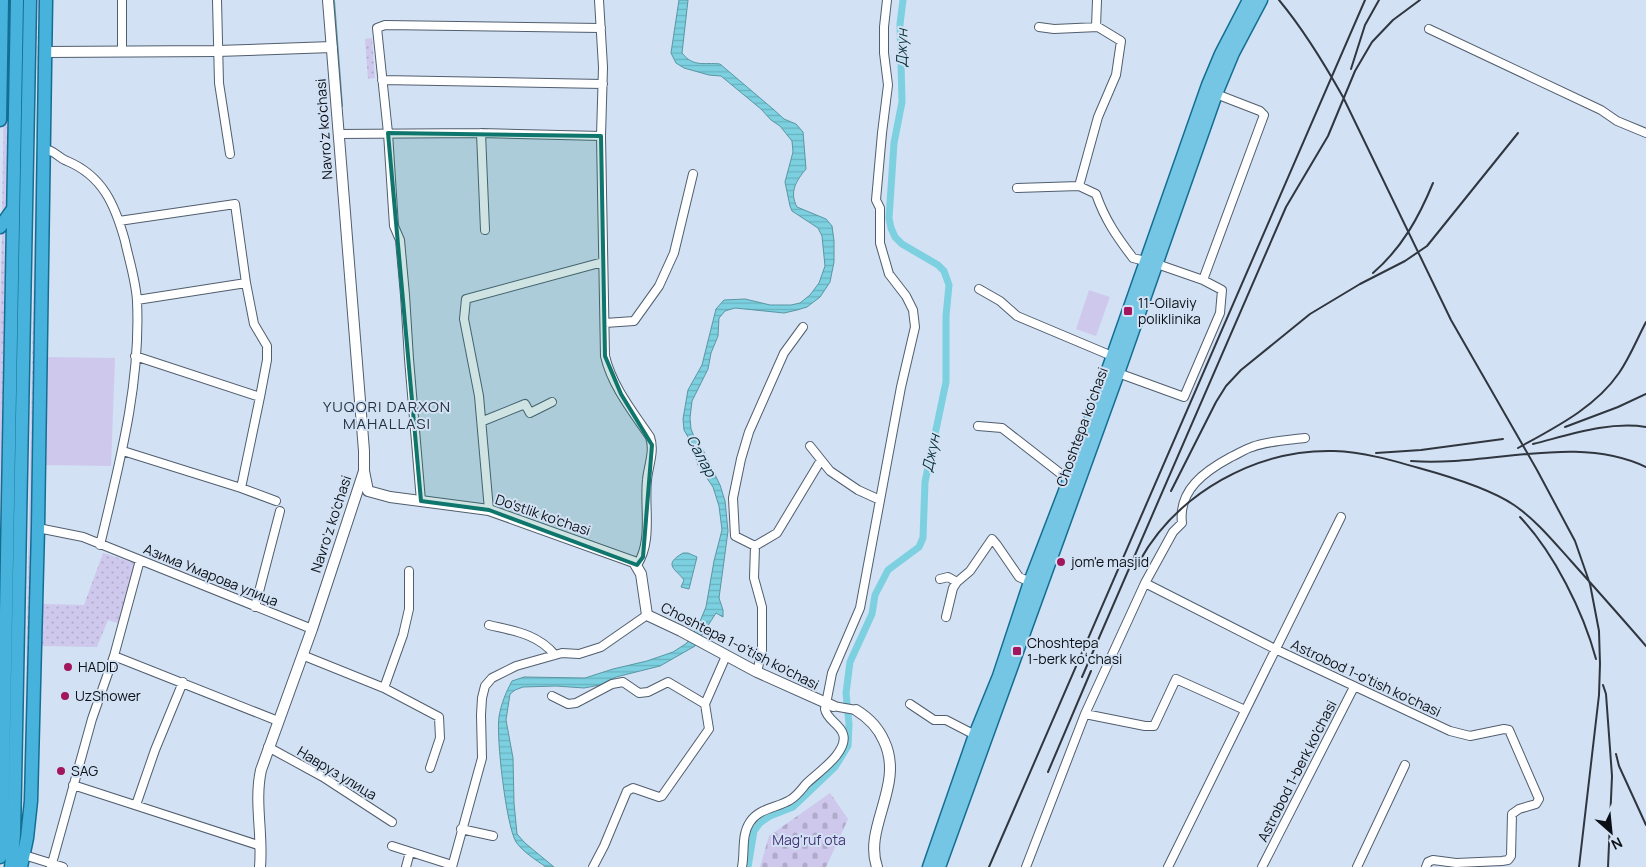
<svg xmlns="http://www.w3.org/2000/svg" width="1646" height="867" font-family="Manrope,sans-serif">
<defs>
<pattern id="grass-dots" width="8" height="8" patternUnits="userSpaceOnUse" patternTransform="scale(1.25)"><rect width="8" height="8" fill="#cfc8ed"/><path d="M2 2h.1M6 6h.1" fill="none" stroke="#b0abca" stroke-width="1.8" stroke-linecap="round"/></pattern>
<pattern id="cemetery-stones" width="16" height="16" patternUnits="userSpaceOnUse" patternTransform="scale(1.25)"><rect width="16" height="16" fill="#cfc8ed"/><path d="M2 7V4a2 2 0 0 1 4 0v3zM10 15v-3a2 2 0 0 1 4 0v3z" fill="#b0abca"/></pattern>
<pattern id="water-rules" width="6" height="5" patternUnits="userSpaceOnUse" patternTransform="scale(1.25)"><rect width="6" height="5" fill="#7cd0e0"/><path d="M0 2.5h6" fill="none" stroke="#6ab2bf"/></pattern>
</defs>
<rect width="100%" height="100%" fill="#d2e1f3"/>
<!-- grass -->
<path fill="url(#grass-dots)" d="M3 0H10L9 70 5 74Z
M38 0H43L40 136 36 138Z
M372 38 375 78 368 79 365 39Z
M8 84 6 214 2 218 4 87Z
M40 146 28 783 23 832 36 150Z
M6 225 0 556V319L2 228Z
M103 553 135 563 118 623 108 620 97 647 42 646 43 604 84 605Z"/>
<!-- cemetery -->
<path fill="url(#cemetery-stones)" d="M830 793 848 819 826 867H760L769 836Z"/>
<!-- pitch -->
<path fill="#cfc8ed" d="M1089 290 1110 297 1096 336 1076 329Z
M46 357 115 358 111 466 45 465Z"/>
<!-- water -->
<path fill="url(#water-rules)" stroke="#5a96a3" d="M679 0H688L682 53C694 68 704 62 720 64L773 109 784 119 796 124 803 132 806 169C796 181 789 192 797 207L826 219 832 226 834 241V262L830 282 820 297 807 307 797 310 784 313 735 308 725 311 719 318 718 336 711 353 708 369 692 401 690 418 691 429 695 439 703 450 720 485 725 501 728 531 719 598 723 610V617L716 613 695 646 660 666 616 677 600 685 584 688 556 686 523 687 515 690 510 694 506 720 513 758 514 803 517 834 525 843 554 867H546C536 860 523 852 516 842 506 825 496 737 499 717 501 704 506 692 512 681L524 677 585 678 613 669 647 661 673 652 687 643 698 626 706 607 714 561 722 530 719 506 713 487 698 465 691 442 684 430 683 419 688 390 702 365 716 309 724 300 745 299 770 305H791L800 303 810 295 819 283 825 266 822 236 818 228 792 211 790 206 785 182 793 152 792 141 780 126 771 120 761 109 721 76 709 75 684 68 676 63 671 53Z
M683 553H688L697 557 689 589 681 587 684 580C676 569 662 565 683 553Z"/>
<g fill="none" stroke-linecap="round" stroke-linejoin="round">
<!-- stream -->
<path stroke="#5a96a3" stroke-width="2" d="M334 1 342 106"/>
<!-- canal -->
<path stroke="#7cd0e0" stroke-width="7" d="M748 867 754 831 760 823 770 816 793 807 835 767 848 746 849 724 846 693 850 662 872 614 875 595 888 570 919 547 923 538 925 482 946 382V316L949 285 944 271 938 265 902 244 895 237 891 228 889 218 894 143 902 102 900 24 903 0"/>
<!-- minor casing -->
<g stroke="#515e6e" stroke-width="10">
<path id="minor" d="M122 0V51
M217 0 219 83 230 154
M599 0 603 67 601 136 605 356C612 386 633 412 650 437 655 451 648 467 647 480 644 508 653 541 637 565
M1039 27 1054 29 1098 27 1121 41 1116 75 1098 117 1079 186
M1096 27 1097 0
M1429 29 1601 110 1617 121 1646 133
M382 80 603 84
M481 133 485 230
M338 134 481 133 601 136
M44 149C55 150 58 158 67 161 103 176 115 205 125 241 129 260 136 281 137 301 141 384 119 465 100 545
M1017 188 1079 186 1096 194C1105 220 1117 237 1133 258L1157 264 1203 280 1222 290 1220 313 1184 397 1118 373
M119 221 235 204 246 283 254 324 267 346V360L260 397 241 488 123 451
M1203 280 1264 115 1260 111 1216 94
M979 289 1000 301 1017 316 1112 356
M137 300 246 283
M605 323 634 321 659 286 674 253 693 174
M135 356 260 397
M483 421 525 404 530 413 552 402
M978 426 1002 428 1065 477 1070 478
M810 446 830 471 858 490 880 500
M241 488 276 501
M421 501 409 359 405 295 400 240 394 226 388 133 377 28 385 25 601 28
M489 510 479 396 464 319 466 299 603 262
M38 528 83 537 312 629
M755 546 735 536 733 498 741 459 749 432 784 353 803 327
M755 546 754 578 762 607V651L757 672
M755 546 777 533 821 460
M940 579 948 577 957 582
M1145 583 1275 649 1450 731 1470 736 1504 729 1509 730 1539 799 1536 804 1519 809 1512 814 1511 856 1508 860 1502 861 1456 863 1433 860 1428 862 1426 867
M255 607 280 511
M946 617 953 588 957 582 970 571 992 539 997 545 1019 577 1030 582
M489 625C514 631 538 634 555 655
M302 655 384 688 439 717 440 738 430 768
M114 656 278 721
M384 688 403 635 409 609V571
M552 696 568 704 576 703 612 684 623 682 639 693 648 692 668 682 705 704
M910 704 934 720H946L975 735
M833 706 856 710
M1085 714 1145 726H1154L1176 679 1245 710
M268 747 323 777 392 822
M73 785 261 846
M136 805 155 750 183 682
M461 829 493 836
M392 846 452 865
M24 855 63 867
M51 867 92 719 114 656 140 560
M406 867 410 852
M452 867 482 758 481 715 482 698 485 686 492 678 516 666 562 653 579 654 601 647 647 615
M593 867 604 846 627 791 633 788 659 797 662 796 709 729 705 704 726 656
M742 867C745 853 741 835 750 822 759 808 777 808 790 800 797 796 801 790 806 784 817 773 849 752 843 734 840 724 827 720 825 709L832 673 860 608 901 387 915 327 913 310 906 296 889 274 880 243V208L876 200 882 133 888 85 884 53V27L887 0
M1026 867 1085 714 1145 583 1173 532 1182 523C1178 490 1205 471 1231 457 1238 454 1245 449 1252 447 1267 441 1289 440 1305 438
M1168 867 1341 517
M1262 867 1354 687
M1357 867 1405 765"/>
</g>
<!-- tertiary casing -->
<g stroke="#515e6e" stroke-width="12">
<path id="tertiary" d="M46 52 217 51 332 47
M364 471 368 491 390 497 489 510 634 562 641 574 647 615 681 631 757 672 833 706
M856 710C869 718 878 727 884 741 905 785 863 827 877 867
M260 867C263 834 254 802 261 770L312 629 364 471V451L328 0"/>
</g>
<!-- primary casing -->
<g stroke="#146e92" stroke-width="15">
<path id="primary" d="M929 867 975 735 999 676 1030 582 1070 478 1208 85 1221 54 1249 0
M939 867 1118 373 1216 94 1233 53 1261 0"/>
</g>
<!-- trunk casing -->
<g stroke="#146e92" stroke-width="15">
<path id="trunk" d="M0 120 2 0
M0 227 13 209
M0 857 2 836 17 0
M11 867 14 835 30 0
M21 867 27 838 31 801 38 528 46 0"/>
</g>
<!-- minor -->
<use href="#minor" stroke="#fff" stroke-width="8"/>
<!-- tertiary -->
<use href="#tertiary" stroke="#fff" stroke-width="10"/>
<!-- primary -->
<use href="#primary" stroke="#75c6e5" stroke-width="12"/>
<!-- trunk -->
<use href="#trunk" stroke="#47b3dc" stroke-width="12"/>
<!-- rail -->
<path stroke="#30363f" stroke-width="2" d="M1279 0C1304 30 1324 63 1343 97L1451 320 1537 470 1575 541 1590 584 1599 631 1600 664 1599 695 1579 867
M1351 69 1365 25 1379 0
M1373 273C1402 248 1419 217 1433 183
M1565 427 1618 407 1646 394
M1533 444C1569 435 1609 421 1646 427
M1518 448C1554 428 1595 408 1619 373 1630 357 1637 339 1646 322
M1376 453 1421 450 1503 439
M1411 461C1488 467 1575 433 1646 467
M1171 491 1216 402 1226 386 1241 370 1310 314 1360 284 1405 261 1427 246 1518 133
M1520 517C1554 553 1583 611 1596 659
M1139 562C1177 493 1256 449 1334 451 1363 452 1391 460 1419 468 1448 476 1489 488 1514 505 1536 520 1553 541 1571 561 1596 589 1621 617 1646 646
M1082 677 1286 207 1328 136 1355 71 1372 42 1393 20 1420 0
M1603 685 1606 694 1612 776 1608 867
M1616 754 1619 766 1646 825
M1048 772 1091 671
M989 867 1365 0"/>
</g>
<!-- marked area -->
<path fill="#0f766e" fill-opacity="0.2" stroke="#0f766e" stroke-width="4" stroke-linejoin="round" d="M388 133 601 136 605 356 621 394 652 445 643 557 637 565 489 510 421 501Z"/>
<!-- markers -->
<g fill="#a2165e" stroke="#d2e1f3" stroke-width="2">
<rect x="1123" y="306" width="10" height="10" rx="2.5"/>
<circle cx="1061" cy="562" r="5"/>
<rect x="1012" y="646" width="10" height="10" rx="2.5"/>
<circle cx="68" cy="667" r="5"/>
<circle cx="65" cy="696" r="5"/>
<circle cx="61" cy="771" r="5"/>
</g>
<g text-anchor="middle" stroke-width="4" stroke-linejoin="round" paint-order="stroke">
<!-- street labels -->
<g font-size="14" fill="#0b1016" stroke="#d2e1f3">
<text transform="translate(324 129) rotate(-94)" y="5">Navro'z ko'chasi</text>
<text transform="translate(1082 427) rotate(-70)" y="5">Choshtepa ko'chasi</text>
<text transform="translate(543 515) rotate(19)" y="5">Do'stlik ko'chasi</text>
<text transform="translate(331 524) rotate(-72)" y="5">Navro'z ko'chasi</text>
<text transform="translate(211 575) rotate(22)" y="5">Азима Умарова улица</text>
<text transform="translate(740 646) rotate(27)" y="5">Choshtepa 1-o'tish ko'chasi</text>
<text transform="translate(1366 678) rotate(25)" y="5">Astrobod 1-o'tish ko'chasi</text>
<text transform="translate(1297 771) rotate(-63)" y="5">Astrobod 1-berk ko'chasi</text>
<text transform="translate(337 773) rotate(31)" y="5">Навруз улица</text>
</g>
<!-- poi labels -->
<g font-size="14" fill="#0b1016" stroke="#d2e1f3" text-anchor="start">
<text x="1138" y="308">11-Oilaviy<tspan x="1138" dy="16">poliklinika</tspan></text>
<text x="1071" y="567">jom'e masjid</text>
<text x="1027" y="648">Choshtepa<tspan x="1027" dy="16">1-berk koʻchasi</tspan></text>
<text x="78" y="672">HADID</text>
<text x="75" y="701">UzShower</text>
<text x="71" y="776">SAG</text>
</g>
<!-- park labels -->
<g font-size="14" fill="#483378" stroke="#d2e1f3">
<text x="809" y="845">Mag'ruf ota</text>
</g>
<!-- water labels -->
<g font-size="15" font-style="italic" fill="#063037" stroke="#d2e1f3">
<text transform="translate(902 48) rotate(-89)" y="5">Джун</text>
<text transform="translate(931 453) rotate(-78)" y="5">Джун</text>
<text transform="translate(701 456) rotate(62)" y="5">Салар</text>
</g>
<!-- neighbourhood labels -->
<g font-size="15" letter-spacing="1" fill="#263240" stroke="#d2e1f3">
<text x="387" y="412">YUQORI DARXON<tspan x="387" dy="17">MAHALLASI</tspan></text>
</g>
</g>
<!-- north arrow -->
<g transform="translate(1611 832) rotate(153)" stroke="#d2e1f3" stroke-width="4" paint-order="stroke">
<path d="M0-4L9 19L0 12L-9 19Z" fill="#0b1016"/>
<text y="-8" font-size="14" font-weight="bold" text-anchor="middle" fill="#0b1016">N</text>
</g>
</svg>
